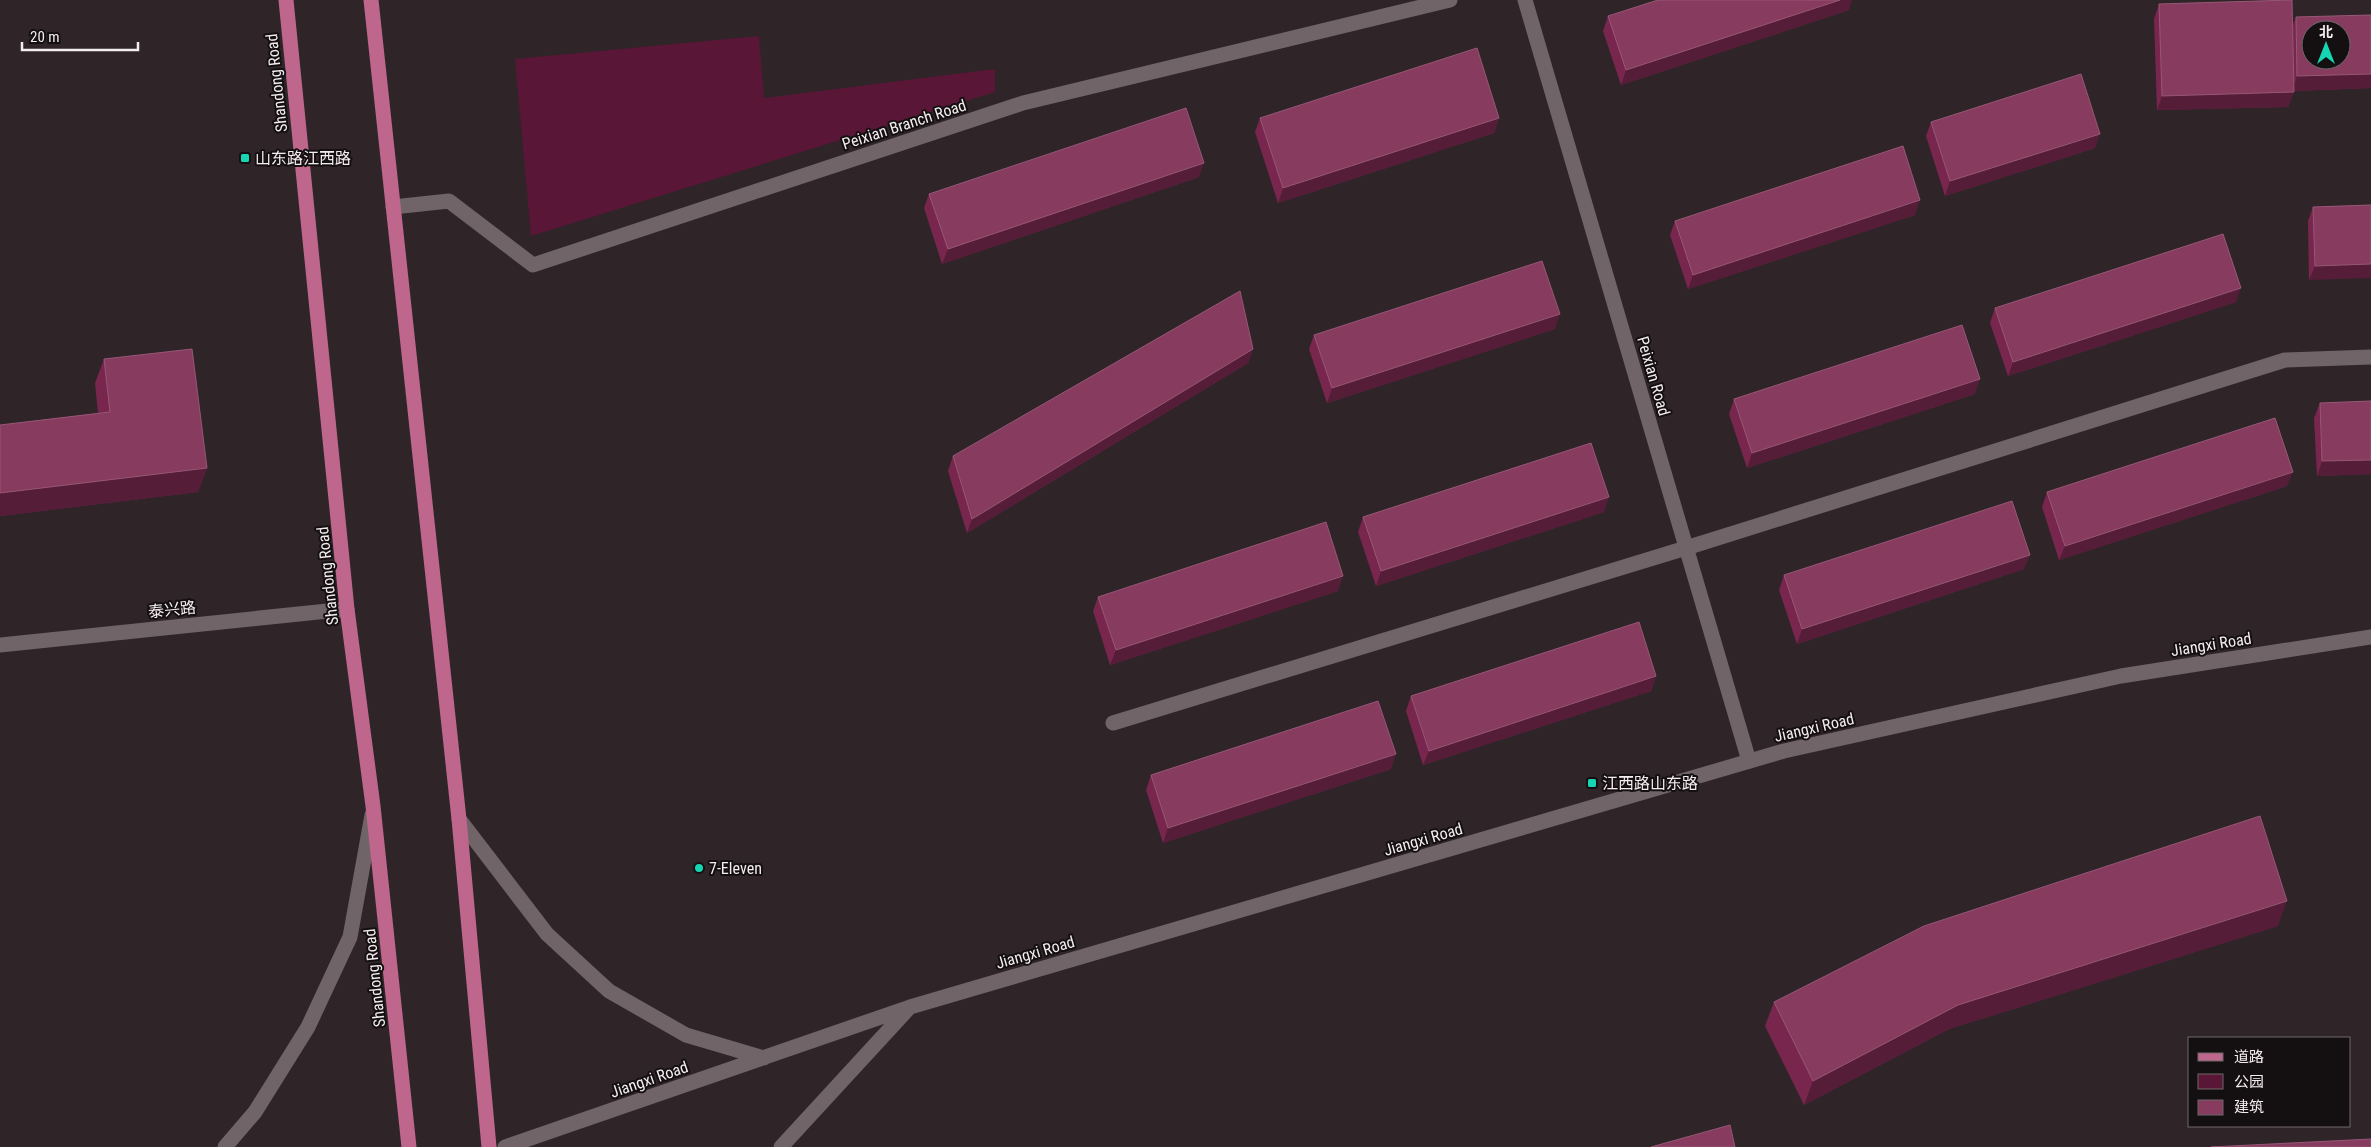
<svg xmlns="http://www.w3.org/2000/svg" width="2371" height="1147" font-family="'Roboto Condensed','Noto Sans SC',sans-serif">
<rect width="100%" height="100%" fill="#2f2528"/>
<!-- green -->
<path fill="#591636" d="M759 36 764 98 995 69V92L531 236 515 59Z"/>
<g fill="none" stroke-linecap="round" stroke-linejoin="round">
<!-- service -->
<path stroke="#706468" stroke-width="15" d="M1113 723 1686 548 2285 360 2371 357"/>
<!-- minor -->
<path stroke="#706468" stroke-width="15" d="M1525 0 1749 761
M393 207 449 201 533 265 1023 103 1450 0
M0 645 347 609"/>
<!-- secondary -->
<path stroke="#706468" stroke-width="15" d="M459 819 547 934 609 991 686 1035 764 1058
M225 1147 255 1112 308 1027 350 937 372 815
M505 1147 910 1007 1784 751 2121 676 2371 637
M781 1147 909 1008"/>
<!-- primary -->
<path stroke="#be668c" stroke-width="15" d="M286 0 347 609 373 806 409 1147
M371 0 459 819 489 1147"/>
</g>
<!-- wall -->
<path fill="#78264e" d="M2159 4 2292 27 2296 17 2371 15V88L2294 91 2288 107 2157 110 2154 19Z
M1849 10 1621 85 1603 31 1608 16Z
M1260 118H1499L1494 133 1278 203 1255 132Z
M1931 122 2095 148 1945 196 1926 136Z
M1199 177 942 264 924 208 929 194Z
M2371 205 2309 280 2308 221 2313 207Z
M1915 215 1688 289 1670 235 1675 221Z
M2236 302 2008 376 1990 323 1995 308Z
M1555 329 1327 403 1309 349 1314 335Z
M1253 349 1248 363 967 533 948 471 953 456Z
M104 359 207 468 198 492 0 516V425L98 413 95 383Z
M1975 394 1747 468 1729 414 1734 399Z
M2371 401V474L2317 476 2314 418 2320 403Z
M2287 486 2059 560 2042 507 2047 492Z
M1604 512 1376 586 1358 532 1363 517Z
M2024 569 1797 644 1779 590 1784 575Z
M1338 591 1110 665 1093 611 1098 597Z
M1656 676 1651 691 1423 765 1406 711 1411 696Z
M1391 769 1163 843 1146 790 1151 775Z
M2278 926 1949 1029 1804 1105 1765 1026 1774 1002Z"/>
<!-- shaded-wall -->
<path fill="#551d38" d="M1840 0H1852L1849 10 1621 85 1626 70Z
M2371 74V88L2292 91 2297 76Z
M2294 92 2288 107 2157 110 2162 96Z
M1499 118 1494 133 1278 203 1283 188Z
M2100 134 2095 148 1945 196 1950 181Z
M1204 163 1199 177 942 264 948 249Z
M1920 200 1915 215 1688 289 1693 275Z
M2371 264V278L2309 280 2315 266Z
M2241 288 2236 302 2008 376 2013 362Z
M1560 314 1555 329 1327 403 1332 388Z
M1253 349 1248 363 967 533 972 519Z
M1980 379 1975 394 1747 468 1752 453Z
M2371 460V474L2317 476 2322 461Z
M207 468 198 492 0 516V493Z
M2293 472 2287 486 2059 560 2065 546Z
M1609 497 1604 512 1376 586 1381 571Z
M2030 555 2024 569 1797 644 1802 629Z
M1343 576 1338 591 1110 665 1116 650Z
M1656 676 1651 691 1423 765 1429 751Z
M1396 754 1391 769 1163 843 1168 828Z
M2287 901 2278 926 1949 1029 1804 1105 1813 1081 1958 1005Z"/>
<!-- building -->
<path fill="#863b5f" stroke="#975776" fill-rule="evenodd" d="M1658 0H1840L1626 70 1608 16Z
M2292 0 2294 92 2162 96 2159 4Z
M2371 15V74L2297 76 2296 17ZM2311 30H2341V60H2311Z
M1477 48 1499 118 1283 188 1260 118Z
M2081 74 2100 134 1950 181 1931 122Z
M1186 108 1204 163 948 249 929 194Z
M1903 146 1920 200 1693 275 1675 221Z
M2371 205V264L2315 266 2313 207Z
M2223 234 2241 288 2013 362 1995 308Z
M1542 261 1560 314 1332 388 1314 335Z
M1240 291 1253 349 972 519 953 456Z
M1962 325 1980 379 1752 453 1734 399Z
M192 349 207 468 0 493V425L110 412 104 359Z
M2371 401V460L2322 461 2320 403Z
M2275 418 2293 472 2065 546 2047 492Z
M1591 443 1609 497 1381 571 1363 517Z
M2012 501 2030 555 1802 629 1784 575Z
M1326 522 1343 576 1116 650 1098 597Z
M1639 622 1656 676 1429 751 1411 696Z
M1378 701 1396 754 1168 828 1151 775Z
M2260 816 2287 901 1958 1005 1813 1081 1774 1002 1924 926Z
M1730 1125 1735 1147H1651Z
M2371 1139V1147H2211Z"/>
<!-- markers -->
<g fill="#16d5b3" stroke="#140f11" stroke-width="2">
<rect x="240" y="153" width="10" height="10" rx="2.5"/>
<rect x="1587" y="778" width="10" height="10" rx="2.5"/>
<circle cx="699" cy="868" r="5"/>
</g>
<g text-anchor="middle" stroke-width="4" stroke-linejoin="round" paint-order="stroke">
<!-- street labels -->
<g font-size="16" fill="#f4edef" stroke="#140f11">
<text transform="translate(276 83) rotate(-96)" y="6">Shandong Road</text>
<text transform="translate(904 124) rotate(-18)" y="6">Peixian Branch Road</text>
<text transform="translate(1654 376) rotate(74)" y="6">Peixian Road</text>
<text transform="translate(327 576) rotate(-96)" y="6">Shandong Road</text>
<text transform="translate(172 609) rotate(-6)" y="6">泰兴路</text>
<text transform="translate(2211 644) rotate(-9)" y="6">Jiangxi Road</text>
<text transform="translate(1814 727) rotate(-13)" y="6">Jiangxi Road</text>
<text transform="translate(1423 839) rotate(-16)" y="6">Jiangxi Road</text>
<text transform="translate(1035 952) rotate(-16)" y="6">Jiangxi Road</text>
<text transform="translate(374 978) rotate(-96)" y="6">Shandong Road</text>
<text transform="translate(649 1079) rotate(-19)" y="6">Jiangxi Road</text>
</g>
<!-- poi labels -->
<g font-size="16" fill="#f4edef" stroke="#140f11" text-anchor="start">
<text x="255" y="164">山东路江西路</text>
<text x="1602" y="789">江西路山东路</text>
<text x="709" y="874">7-Eleven</text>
</g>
</g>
<!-- legend -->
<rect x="2188" y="1037" width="162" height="90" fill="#140f11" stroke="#6e686a"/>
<rect x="2198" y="1053" width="25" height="8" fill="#be668c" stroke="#6e686a"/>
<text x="2234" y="1062" font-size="15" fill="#f4edef">道路</text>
<rect x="2198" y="1074" width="25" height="15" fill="#591636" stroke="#6e686a"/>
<text x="2234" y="1087" font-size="15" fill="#f4edef">公园</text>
<rect x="2198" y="1100" width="25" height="15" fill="#863b5f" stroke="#6e686a"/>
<text x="2234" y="1112" font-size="15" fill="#f4edef">建筑</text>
<!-- north arrow -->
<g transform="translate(2326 45)"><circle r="24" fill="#140f11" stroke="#6e686a"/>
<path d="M0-4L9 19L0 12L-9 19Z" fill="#16d5b3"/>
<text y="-8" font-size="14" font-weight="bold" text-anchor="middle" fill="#f4edef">北</text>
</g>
<!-- scale -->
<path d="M22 42v8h116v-8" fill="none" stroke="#f4edef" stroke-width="2.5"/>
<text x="30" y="42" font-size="15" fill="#f4edef" stroke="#140f11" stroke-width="4" paint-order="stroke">20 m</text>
</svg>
